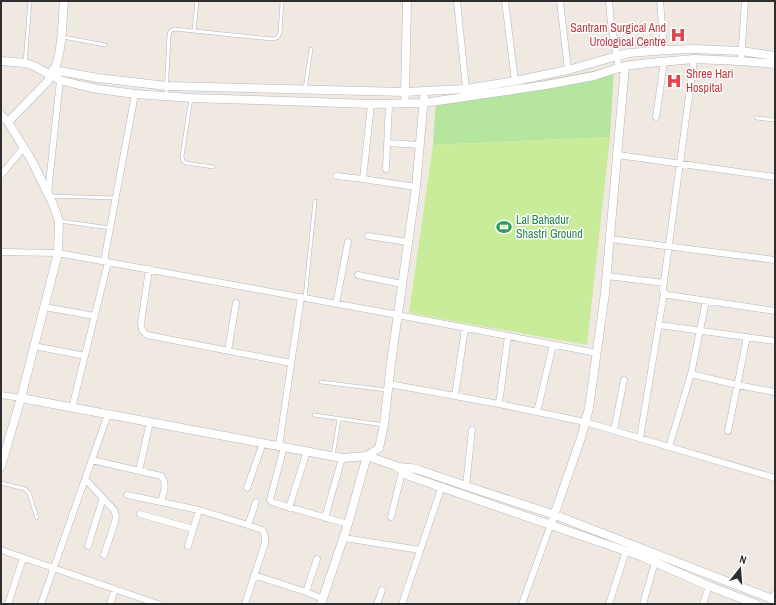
<svg xmlns="http://www.w3.org/2000/svg" width="776" height="605" font-family="'Archivo Narrow',sans-serif">
<rect width="100%" height="100%" fill="#efe9e1"/>
<!-- green -->
<path fill="#b6e59e" d="M614 67 610 137 433 145 436 101Z"/>
<!-- pitch -->
<path fill="#c9ec9a" d="M610 137 587 345 409 313 433 145Z"/>
<g fill="none" stroke-linecap="round" stroke-linejoin="round">
<!-- service casing -->
<g stroke="#b4b7c1" stroke-width="4">
<path id="service" d="M194 31 197 1
M63 37 105 45
M25 63 30 1
M305 89 311 49
M166 95 169 35 170 31 174 29 272 39C277 39 278 37 280 33L282 1
M191 98 182 156 183 161 186 163 213 167
M756 118 775 120
M50 196 116 198
M60 221 110 228
M305 298 315 201
M321 382 386 390
M314 415 384 425
M333 456 339 419
M1 483 25 489 29 493 37 518"/>
</g>
<!-- minor casing -->
<g stroke="#b4b7c1" stroke-width="7">
<path id="minor" d="M457 1 466 89
M505 1 515 81
M560 1 568 70
M609 1 611 24 619 69
M660 1 664 50
M694 59 663 289 664 293 668 295 775 311
M741 61 745 1
M656 117 664 62
M387 143 420 145
M618 155 775 177
M386 169 389 104
M1 175 24 147
M336 176 363 179 416 187
M363 179 371 104
M48 193 60 80
M368 236 408 242
M610 239 775 260
M1 252 58 253 398 315 597 353
M104 261 135 94
M149 269 141 323 142 330 147 335 291 363
M358 275 402 284
M607 276 664 283
M336 304 348 242
M44 307 95 316
M659 325 775 341
M34 346 85 356
M228 351 236 303
M691 374 706 301
M389 384 499 404 585 422 775 478
M1 395 21 398
M455 396 465 328
M499 404 508 336
M72 408 108 262
M537 412 553 345
M614 430 624 380
M728 431 747 337
M640 438 664 293
M279 446 301 297
M284 447 270 500 272 502 278 504 348 524
M669 447 691 374 737 385 775 392
M92 460 161 476C168 483 163 494 161 502
M139 471 150 422
M85 479 114 510 116 516 115 522 104 555
M466 486 472 430
M247 488 263 443
M127 495 199 510 248 525 262 530 264 533 265 537V543L245 604
M289 508 307 451
M140 514 193 529
M391 517 403 468
M325 518 342 458
M248 525 256 502
M344 538 420 550
M88 546 103 498
M188 546 199 510
M1 550 158 604
M254 575 306 592 323 599
M306 592 317 559
M8 604 23 558
M41 604 108 414
M110 604 115 589
M377 604 382 590
M402 604 442 486
M522 604 551 524
M609 604 626 551
M643 604 655 562
M703 604 709 586
M771 604 775 594"/>
</g>
<!-- tertiary casing -->
<g stroke="#b4b7c1" stroke-width="9">
<path id="tertiary" d="M1 61 25 63 34 66 60 80 79 85 98 89 135 94 191 98 255 100 371 104 424 103 492 93 546 85 594 76 625 66 649 63 694 59 741 61 775 64
M53 70 98 78 167 86 405 92 466 89 515 81 568 70 617 56 629 53 667 50 694 49 741 51 775 56
M405 96 407 1
M1 115 8 122 32 161 53 204 59 221 58 253 21 398 1 466
M8 122 47 82C51 76 55 69 57 62 63 43 62 21 64 1
M21 398 342 458 367 456 396 466 409 476 643 557 709 586 756 604
M397 467 411 468 419 470 466 486 555 515 775 600
M551 524 581 438 589 408 605 293 625 66
M321 604 348 524 367 456 379 448 384 425 391 363 416 187 424 98"/>
</g>
<!-- service -->
<use href="#service" stroke="#fff" stroke-width="3"/>
<!-- minor -->
<use href="#minor" stroke="#fff" stroke-width="6"/>
<!-- tertiary -->
<use href="#tertiary" stroke="#fff" stroke-width="8"/>
</g>
<!-- icons -->
<defs>
<g id="hospital-bare" transform="scale(1.2)"><path d="M-5-5h3v3.5h4V-5h3V5h-3V1.5h-4V5h-3Z" fill="#e0444e" stroke="#fff" stroke-width="2.5" paint-order="stroke"/></g>
<g id="stadium-bare" transform="scale(1.2)"><path d="M0-5a6.5 5 0 1 0 0 10a6.5 5 0 1 0 0-10ZM-3.5-1.8h7v3.6h-7Z" fill="#2e9e5b" stroke="#fff" stroke-width="2.5" paint-order="stroke"/></g>
</defs>
<g fill-rule="evenodd">
<use href="#hospital-bare" x="678" y="35"/>
<use href="#hospital-bare" x="674" y="81"/>
<use href="#stadium-bare" x="504" y="227"/>
</g>
<g text-anchor="middle" stroke-width="3" stroke-linejoin="round" paint-order="stroke">
<!-- health labels -->
<g font-size="12" fill="#be3a42" stroke="#fff" text-anchor="end">
<text x="666" y="32">Santram Surgical And<tspan x="666" dy="14">Urological Centre</tspan></text>
<text x="686" y="78" text-anchor="start">Shree Hari<tspan x="686" dy="14">Hospital</tspan></text>
</g>
<!-- leisure labels -->
<g font-size="12" fill="#27864d" stroke="#fff" text-anchor="start">
<text x="516" y="224">Lal Bahadur<tspan x="516" dy="14">Shastri Ground</tspan></text>
</g>
</g>
<!-- border -->
<rect width="776" height="605" fill="none" stroke="#2e2e2e" stroke-width="4"/>
<!-- north arrow -->
<g transform="translate(740 569) rotate(17)" stroke="#ffffff" stroke-width="3" paint-order="stroke">
<path d="M0-3L7 15L0 10L-7 15Z" fill="#2e2e2e"/>
<text y="-6" font-size="11" font-weight="bold" text-anchor="middle" fill="#2e2e2e">N</text>
</g>
</svg>
